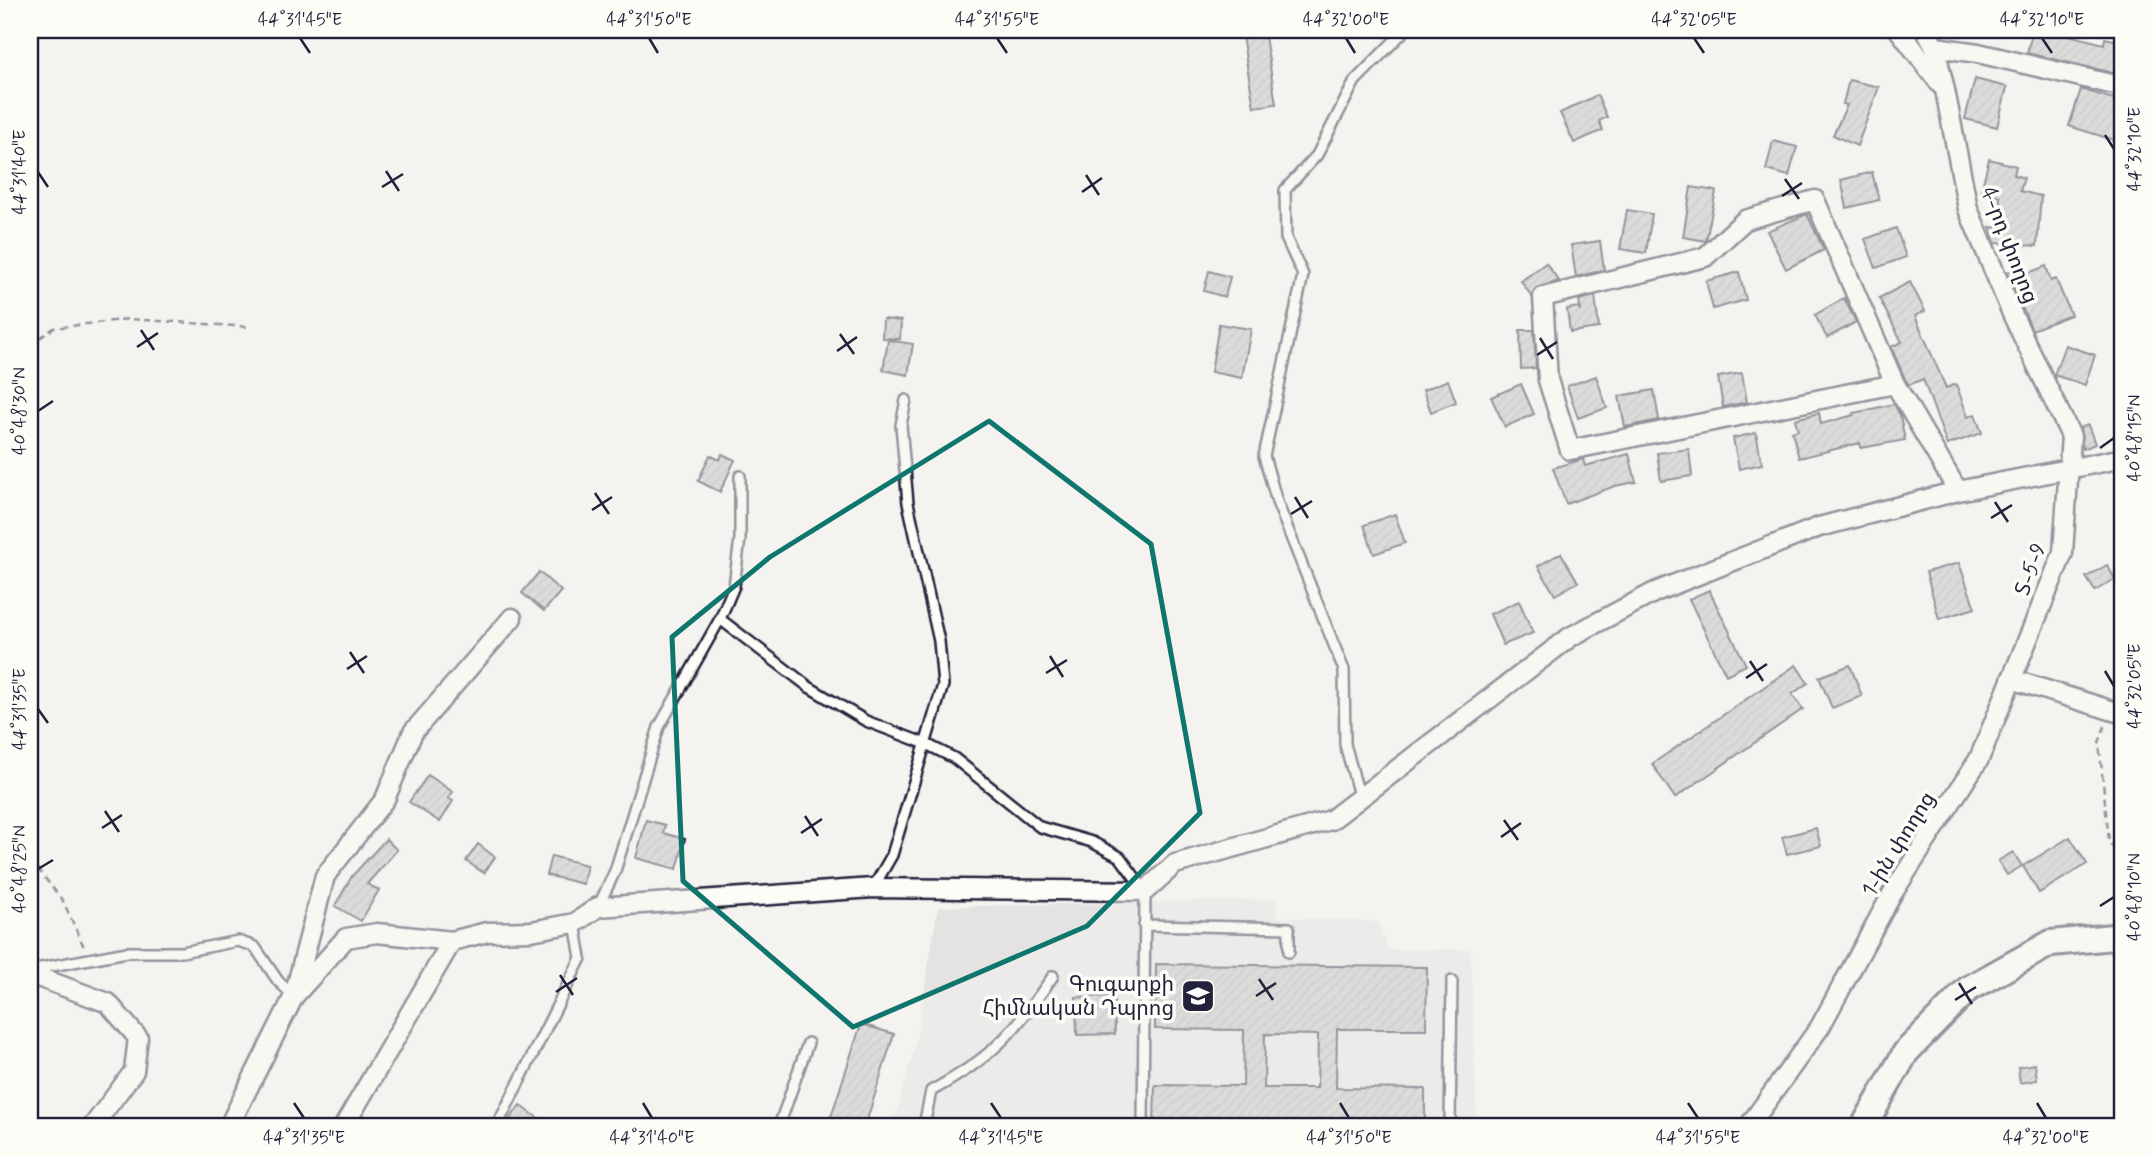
<svg xmlns="http://www.w3.org/2000/svg" width="2153" height="1156" font-family="Mynerve,'Noto Sans Armenian',sans-serif">
<defs>
<pattern id="building-hatch" width="6" height="6" patternUnits="userSpaceOnUse" patternTransform="scale(1.75)"><rect width="6" height="6" fill="#c0bfc2"/><path d="M-1 1l2-2M0 6l6-6M5 7l2-2" fill="none" stroke="#a5a4a8"/></pattern>
</defs>
<rect width="100%" height="100%" fill="#f4f3ef"/>
<filter id="ink" filterUnits="userSpaceOnUse"><feTurbulence type="fractalNoise" baseFrequency=".0143" numOctaves="2"/><feDisplacementMap in="SourceGraphic" scale="14" xChannelSelector="R" yChannelSelector="G"/><feConvolveMatrix kernelMatrix="1 2 1 2 8 2 1 2 1" color-interpolation-filters="sRGB"/></filter>
<g filter="url(#ink)">
<!-- built -->
<path fill="#e4e3e2" d="M1276 899 1278 917 1378 922 1389 950 1471 949 1477 1126H893L916 1041 938 907Z"/>
<!-- building -->
<path fill="url(#building-hatch)" stroke="#22223b" stroke-width="2" fill-rule="evenodd" d="M1241 30H1264L1276 104 1254 107Z
M2033 30H2049L2104 44 2105 38 2123 42V75L2027 53Z
M1975 79 2007 87 1997 127 1965 119Z
M1849 80 1879 87 1857 146 1833 135 1847 105 1843 104Z
M2081 89 2123 102V143L2069 126Z
M1597 95 1607 117 1599 121 1603 130 1574 143 1560 113Z
M1773 141 1797 147 1789 176 1766 170Z
M1989 159 2016 166 2014 175 2024 178 2020 191 2041 196 2037 246 1995 243 1990 227 1998 228 2000 196 1981 191Z
M1872 172 1879 200 1847 208 1841 180Z
M1691 187 1716 191 1706 241 1683 237Z
M1627 210 1652 214 1646 253 1620 249Z
M1807 214 1824 250 1786 269 1767 231Z
M1896 228 1906 257 1876 268 1865 239Z
M1600 241 1604 270 1576 277 1571 245Z
M1546 263 1559 281 1536 288 1532 297 1521 281Z
M2046 266 2051 281 2056 279 2071 315 2032 330 2007 272 2020 267 2023 275Z
M1209 271 1230 277 1225 297 1204 291Z
M1739 272 1746 300 1713 309 1706 281Z
M1910 282 1925 311 1915 316 1946 388 1956 384 1968 417 1975 414 1982 433 1947 445 1923 379 1909 385 1905 379 1891 347 1902 342 1879 298Z
M1595 296 1599 328 1570 332 1567 309 1578 307 1581 312 1579 300Z
M1844 298 1856 322 1827 338 1815 315Z
M883 319 901 321 900 339 882 338Z
M1219 324 1251 329 1242 378 1211 372Z
M1520 330H1534L1536 368 1521 369Z
M888 340 913 344 908 375 883 370Z
M2065 345 2095 355 2085 385 2054 375Z
M1742 373 1747 402 1723 407 1718 377Z
M1596 376 1607 408 1578 418 1567 386Z
M1448 380 1456 402 1431 412 1423 390Z
M1521 384 1534 414 1505 427 1491 397Z
M1654 390 1659 420 1625 427 1619 396Z
M1894 404 1900 415 1905 440 1861 448 1860 443 1799 458 1792 432 1798 430 1795 419 1819 413 1821 424 1854 415V413Z
M2088 425 2095 444 2083 449 2080 428Z
M1756 433 1762 464 1739 469 1733 438Z
M1689 449 1692 476 1661 481 1657 453Z
M722 454 735 460 720 492 698 481 710 455 720 460Z
M1629 454 1636 482 1615 486 1566 504 1553 468 1583 459 1585 466Z
M1395 514 1405 543 1374 554 1364 525Z
M1561 553 1578 582 1555 595 1538 566Z
M1959 563 1975 608 1939 619 1926 572Z
M2107 565 2115 579 2095 591 2086 577Z
M539 572 561 591 544 611 522 593Z
M1709 590 1746 665 1726 675 1689 599Z
M1519 601 1533 633 1503 645 1490 614Z
M1796 665 1808 683 1792 694 1803 709 1675 798 1652 764Z
M1850 665 1862 696 1832 708 1819 677Z
M428 775 453 792 448 798 453 801 440 822 409 802Z
M646 820 665 825 663 833 685 839 677 869 636 858Z
M1816 828 1821 846 1787 854 1782 837Z
M2070 837 2087 864 2039 893 2023 866Z
M386 839 397 850 367 884 379 890 361 921 335 906 352 876Z
M478 844 495 857 484 873 466 861Z
M2013 852 2022 866 2007 875 1998 861Z
M551 856 587 865 583 884 546 875Z
M1156 964 1427 967 1426 1029H1337L1336 1088 1425 1089V1126H1154L1155 1085 1243 1086 1244 1030 1155 1029ZM1265 1034 1318 1035 1317 1088H1264Z
M1114 996 1115 1034 1077 1035 1076 997Z
M861 1024 894 1034 865 1126H828Z
M2035 1064 2037 1080 2020 1083 2018 1067Z
M520 1105 549 1126H505Z"/>
<g fill="none" stroke-linecap="round" stroke-linejoin="round">
<!-- lane casing -->
<g stroke="#22223b" stroke-width="14">
<path id="lane" d="M720 619 809 687 866 721 926 744 954 758 1040 827 1092 842 1120 857 1145 891 1143 1126
M1360 799 1345 744 1344 670 1277 502 1264 456 1303 275 1286 238 1285 190 1317 155 1355 81 1405 30
M873 888 892 855 943 685 939 641 908 503 901 425 906 400
M598 907 615 871 659 727 720 619 734 586 740 539V476
M1144 925 1289 928V952
M30 970 127 952H182L238 941 255 947 278 981 294 996
M497 1126 581 958 575 923
M779 1126 808 1043
M924 1126 931 1091C992 1058 1014 1033 1053 976
M1450 1126 1452 981"/>
</g>
<!-- street casing -->
<g stroke="#22223b" stroke-width="23">
<path id="street" d="M1899 30 1941 85
M1935 47 1978 53 2123 87
M1895 384 1570 450 1548 380 1543 297 1705 257 1745 220 1815 200 1895 384 1958 491
M2011 679 2123 714
M30 974 108 1003 138 1038 134 1071 93 1126
M294 996 346 938 377 933 452 941 487 932 531 931 575 923 598 907 873 888 1145 891 1175 864 1331 820 1570 637 1655 592 1819 527 1958 491 2123 458
M229 1126 294 996 325 876 385 799 413 732 512 618
M344 1126 452 941
M1749 1126 1820 1027 1892 894 1979 759 2063 553 2071 436 2013 316 1968 209 1945 90 1935 47 1926 30"/>
</g>
<!-- secondary casing -->
<g stroke="#22223b" stroke-width="30">
<path id="secondary" d="M1864 1126 1906 1052 1968 989 2051 943 2123 936"/>
</g>
<!-- path -->
<path stroke="#22223b" stroke-width="2.5" stroke-dasharray="7 5" stroke-linecap="butt" d="M30 345 54 328 129 319 251 327
M2105 726 2099 743 2109 842 2123 860
M30 859 63 901 84 947"/>
<!-- lane -->
<use href="#lane" stroke="#fdfcf7" stroke-width="9"/>
<!-- street -->
<use href="#street" stroke="#fdfcf7" stroke-width="18"/>
<!-- secondary -->
<use href="#secondary" stroke="#fdfcf7" stroke-width="24"/>
</g>
</g>
<!-- marked area -->
<path d="M0 0H2153V1156H0ZM989 421 1151 544 1200 813 1087 926 853 1027 683 881 672 637 770 557Z" fill="#f4f3ef" fill-opacity=".55" fill-rule="evenodd"/>
<path fill="none" stroke="#0f766e" stroke-width="5" stroke-linejoin="round" d="M989 421 1151 544 1200 813 1087 926 853 1027 683 881 672 637 770 557Z"/>
<!-- ticks -->
<path fill="none" stroke="#22223b" stroke-width="2.5" d="M300 38 310 53M649 38 658 53M997 38 1007 53M1346 38 1355 53M1694 38 1704 53M2042 38 2052 53M2105 135 2114 149M386 171 399 191M38 172 48 187M1086 175 1099 195M1785 179 1799 199M382 187 403 174M1082 192 1102 178M1782 196 1802 183M141 330 154 350M840 334 854 354M1540 338 1553 359M137 347 158 333M837 351 857 337M1537 355 1557 342M38 411 53 401M2100 448 2114 438M595 493 609 514M1295 497 1308 518M1995 502 2008 522M592 510 612 497M1291 514 1312 501M1991 518 2012 505M350 652 364 673M1050 656 1063 677M1750 661 1763 681M347 669 367 656M2105 671 2114 686M1046 673 1067 660M1746 678 1767 664M38 709 48 723M105 811 119 832M805 816 818 836M1504 820 1518 840M102 828 122 815M801 833 822 819M1501 837 1521 823M38 869 53 860M2100 906 2114 897M560 975 573 995M1259 979 1273 1000M1959 983 1972 1004M556 992 577 978M1256 996 1276 983M1955 1000 1976 987M294 1103 304 1118M643 1103 652 1118M991 1103 1001 1118M1340 1103 1349 1118M1688 1103 1698 1118M2037 1103 2046 1118"/>
<!-- icons -->
<defs>
<g id="school-square" transform="scale(1.75)"><rect x="-9" y="-9" width="18" height="18" rx="4" fill="#22223b" stroke="#fdfcf7"/><path d="M0-5L7-2L0 1L-7-2ZM-4 1L0 2.5L4 1V4Q0 6-4 4Z" fill="#fff"/></g>
</defs>
<g fill-rule="evenodd">
<use href="#school-square" x="1198" y="996"/>
</g>
<g text-anchor="middle" stroke-width="7" stroke-linejoin="round" paint-order="stroke">
<!-- street labels -->
<g font-size="21" fill="#22223b" stroke="#fdfcf7">
<text transform="translate(2010 245) rotate(69)" y="7">4-րդ փողոց</text>
<text transform="translate(2030 569) rotate(-71)" y="7">Տ-5-9</text>
<text transform="translate(1898 844) rotate(-58)" y="7">1-ին փողոց</text>
</g>
<!-- poi labels -->
<g font-size="21" fill="#22223b" stroke="#fdfcf7" text-anchor="end">
<text x="1174" y="991">Գուգարքի<tspan x="1174" dy="24">Հիմնական Դպրոց</tspan></text>
</g>
</g>
<!-- margin -->
<rect width="2153" height="1156" fill="none" stroke="#fdfcf7" stroke-width="77"/>
<rect x="38" y="38" width="2076" height="1080" fill="none" stroke="#22223b" stroke-width="2.5"/>
<g font-size="18" text-anchor="middle" fill="#22223b">
<text x="300" y="25">44°31'45"E</text>
<text x="649" y="25">44°31'50"E</text>
<text x="997" y="25">44°31'55"E</text>
<text x="1346" y="25">44°32'00"E</text>
<text x="1694" y="25">44°32'05"E</text>
<text x="2042" y="25">44°32'10"E</text>
<text transform="translate(2134 149) rotate(-90)" y="6">44°32'10"E</text>
<text transform="translate(19 172) rotate(-90)" y="6">44°31'40"E</text>
<text transform="translate(19 411) rotate(-90)" y="6">40°48'30"N</text>
<text transform="translate(2134 438) rotate(-90)" y="6">40°48'15"N</text>
<text transform="translate(2134 686) rotate(-90)" y="6">44°32'05"E</text>
<text transform="translate(19 709) rotate(-90)" y="6">44°31'35"E</text>
<text transform="translate(19 869) rotate(-90)" y="6">40°48'25"N</text>
<text transform="translate(2134 897) rotate(-90)" y="6">40°48'10"N</text>
<text x="304" y="1143">44°31'35"E</text>
<text x="652" y="1143">44°31'40"E</text>
<text x="1001" y="1143">44°31'45"E</text>
<text x="1349" y="1143">44°31'50"E</text>
<text x="1698" y="1143">44°31'55"E</text>
<text x="2046" y="1143">44°32'00"E</text>
</g>
</svg>
